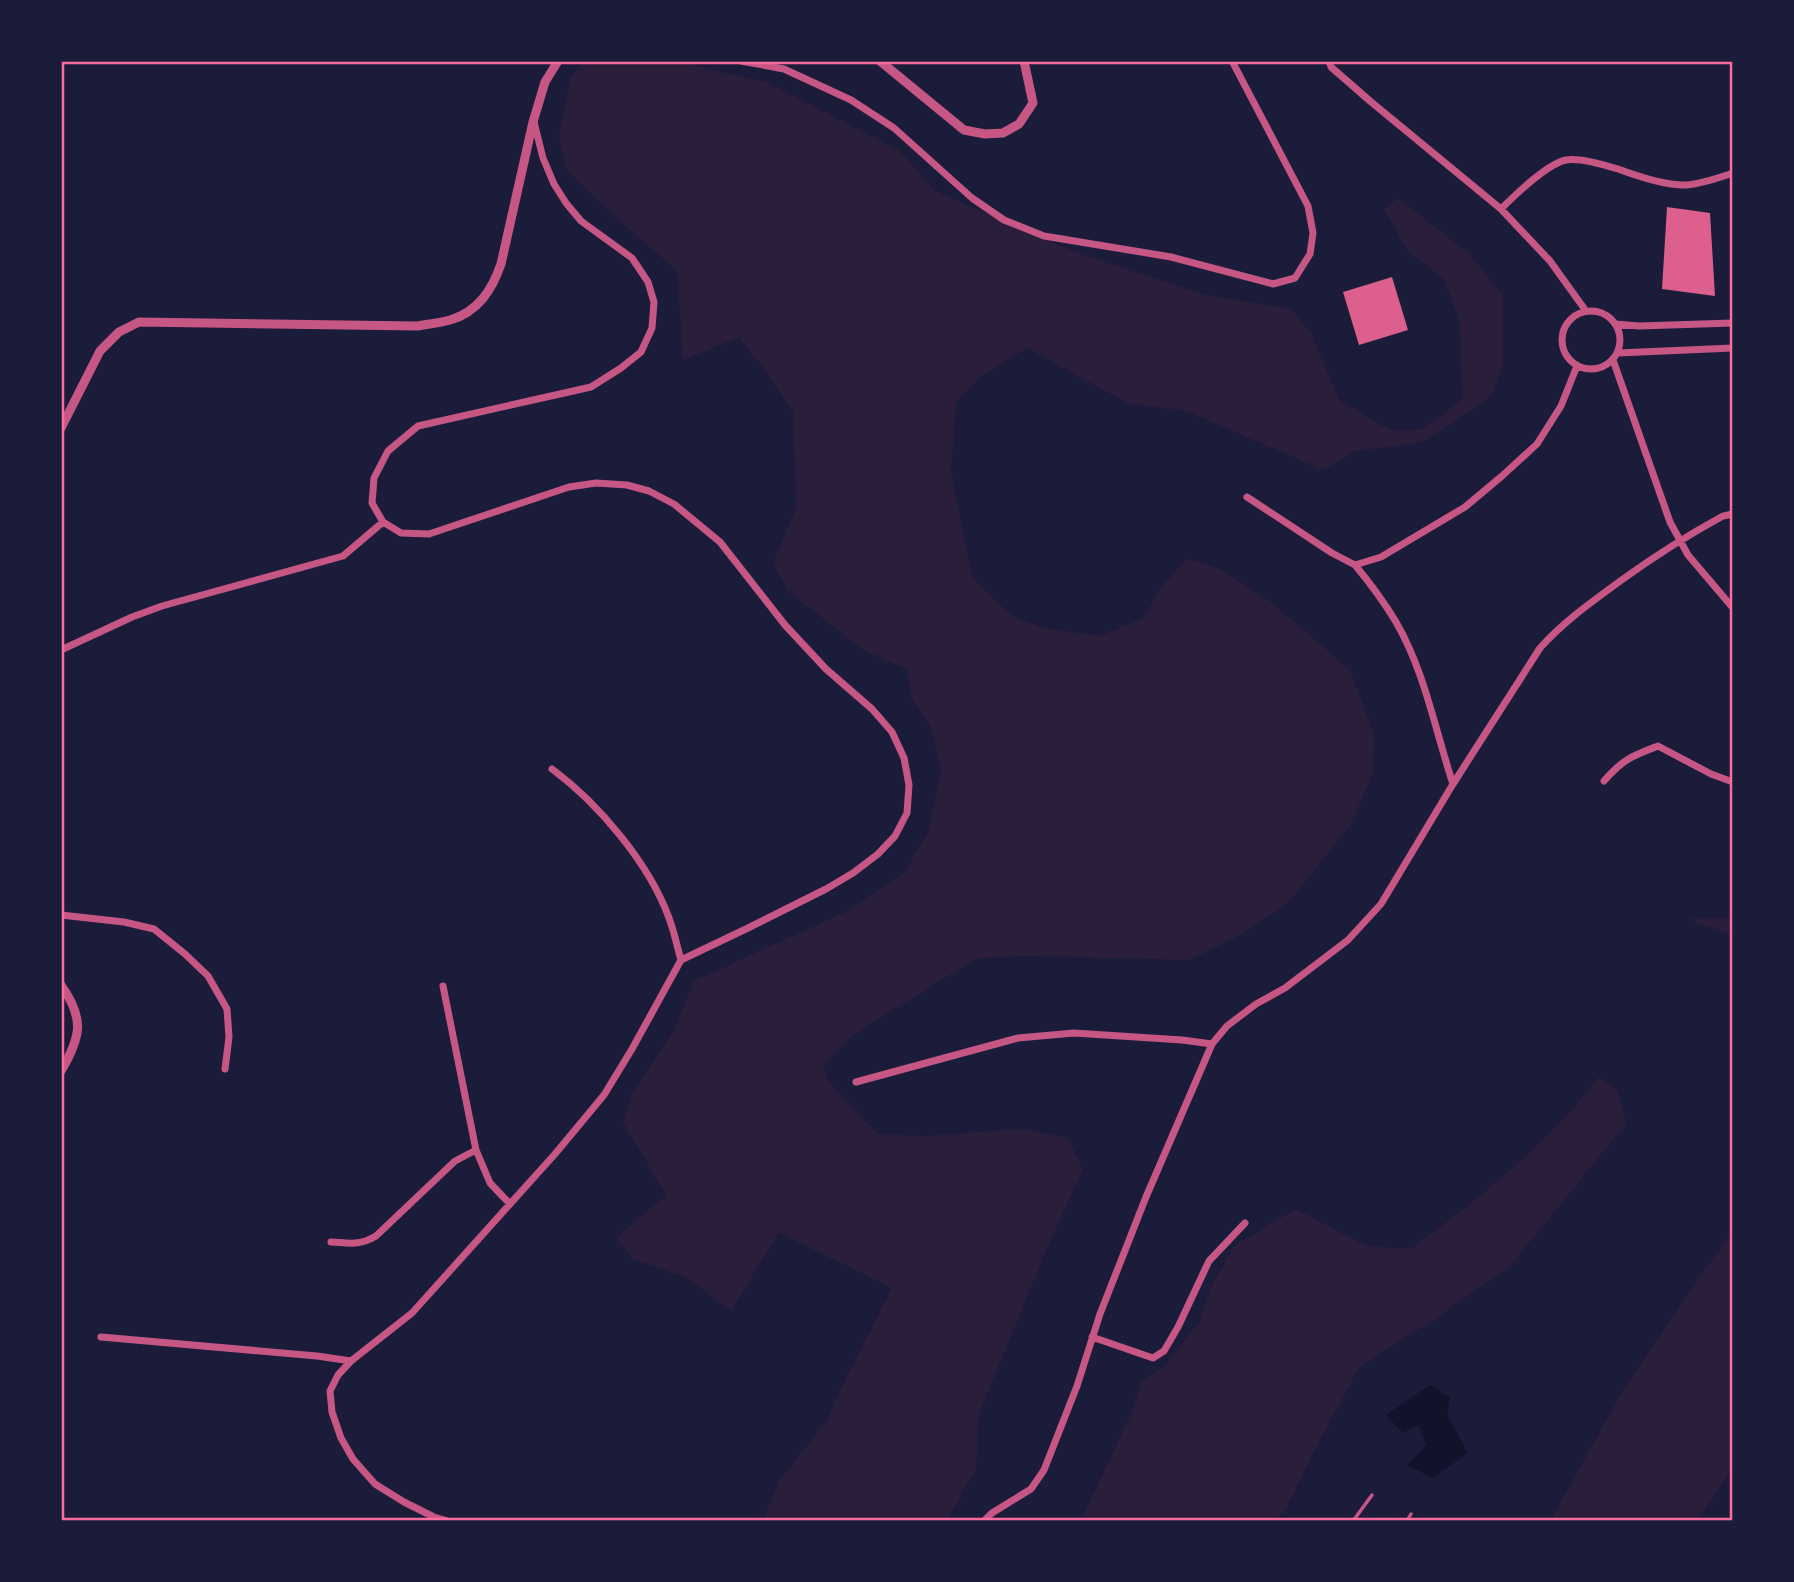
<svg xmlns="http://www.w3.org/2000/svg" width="1794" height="1582" font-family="'DM Sans',sans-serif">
<rect width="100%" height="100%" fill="#1b1b3a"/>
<!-- green -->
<path fill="#2a1e3b" d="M584 61H680L711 70 764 81 899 150 935 191 1075 252 1206 295 1292 309 1312 335 1339 400 1390 430 1422 429 1462 400 1460 321 1443 278 1407 250 1384 209 1398 198 1470 254 1502 295 1503 363 1491 397 1420 443 1355 451 1323 470 1187 411 1127 403 1027 348 979 378 956 402 951 473 972 577 1011 615 1043 628 1100 636 1142 619 1165 583 1187 558 1222 570 1271 602 1349 669 1374 733 1373 773 1351 824 1288 903 1234 938 1190 960 1030 956 977 958 851 1036 823 1064 829 1083 878 1134 925 1136 1023 1129 1068 1138 1083 1169 1044 1255 979 1414 976 1468 947 1521H763L779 1481 827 1420 840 1390 892 1288 779 1233 731 1310 685 1277 633 1259 616 1238 666 1195 623 1122 631 1096 674 1030 694 981 852 909 904 873 928 832 941 771 931 728 911 696 907 669 863 650 788 591 773 563 796 508 793 412 770 377 739 337 683 360 677 271 619 220 566 169 559 135 571 77Z
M1733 917V935L1688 919Z
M1599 1077 1618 1090 1626 1124 1511 1265 1435 1319 1360 1366 1314 1451 1287 1507 1276 1521H1081L1131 1414 1141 1382 1166 1365 1199 1322 1213 1283 1235 1245 1296 1209 1366 1246 1411 1249C1481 1196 1545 1147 1599 1077Z
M1733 1229V1466L1697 1521H1550L1625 1387Z"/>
<!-- water -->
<path fill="#12122b" d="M1430 1385 1450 1398 1447 1414 1468 1453 1432 1478 1408 1465 1426 1445 1419 1425 1403 1433 1386 1415Z"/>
<!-- building -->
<path fill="#dd5f8e" d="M1667 207 1710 213 1715 296 1662 289Z
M1392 277 1408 330 1359 345 1343 292Z"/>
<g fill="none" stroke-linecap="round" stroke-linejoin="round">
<!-- service -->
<path stroke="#c65784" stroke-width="3.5" d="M1353 1521 1372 1495
M1407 1521 1411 1514"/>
<!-- minor -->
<path stroke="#c65784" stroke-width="7" d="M741 61 784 69 851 100 894 128 972 198 1004 220 1044 236 1171 257 1273 284 1295 278 1310 254 1313 233 1308 206 1232 61
M1329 61 1331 67 1370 101 1501 209 1550 261 1586 311
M1501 209C1515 195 1547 164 1566 160 1579 157 1605 165 1618 169 1637 176 1666 186 1686 185 1702 184 1718 178 1733 173
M1562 340a29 29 0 1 1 58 0a29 29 0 1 1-58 0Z
M1615 324 1639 326 1733 323
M1618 353 1733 348
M1613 360 1670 522 1688 555 1733 608
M1247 497 1332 553 1355 565
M61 650 132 617 162 606 343 556 383 522
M552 769C598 803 649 863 669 918 674 931 677 946 681 960
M1604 781C1623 759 1632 756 1658 746L1711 774 1733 782
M1453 784C1435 730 1425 672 1396 622 1384 602 1370 583 1355 565L1381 557 1465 507 1502 476 1537 444 1561 406 1577 366
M61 915 124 922 154 929 185 954 208 976 227 1009 229 1037 225 1069
M443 986 476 1150 490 1183 510 1204
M856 1082 1018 1038 1074 1033 1182 1040 1212 1044
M331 1242C350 1243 359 1246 376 1236L455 1161 476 1150
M101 1337 317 1356 351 1361
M1092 1337 1153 1358 1164 1351 1178 1327 1209 1261 1245 1223
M448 1521 434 1517 404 1502 375 1484 353 1459 341 1438 332 1412 330 1391 338 1375 351 1361 412 1313 555 1154 604 1095 632 1049 681 960 748 928 826 889 853 873 878 854 895 836 907 813 909 785 904 758 892 732 872 709 826 669 785 625 720 542 674 504 649 491 627 485 596 483 569 487 429 534 401 533 383 522 372 503 374 478 388 451 418 426 591 387 621 368 641 352 652 328 654 302 648 282 632 258 581 221 566 203 554 184 543 158 534 122
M984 1521 992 1513 1031 1489 1044 1470 1077 1386 1100 1314 1146 1197 1212 1044 1227 1026 1256 1004 1285 988 1348 940 1381 904 1453 784 1540 648C1564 621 1593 601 1623 579 1655 556 1688 535 1723 516L1733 514"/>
<!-- tertiary -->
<path stroke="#c65784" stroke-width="9" d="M880 61 964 130 985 134 1003 133 1019 124 1033 103 1024 61
M61 428 100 351 119 332 139 322 417 326C428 324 440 323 450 320 478 312 492 290 501 264L533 122 545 82 558 61
M61 985C85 1019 81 1037 61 1071"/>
</g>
<!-- border -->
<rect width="1794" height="1582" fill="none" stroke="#1b1b3a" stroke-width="126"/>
<rect x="63" y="63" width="1668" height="1456" fill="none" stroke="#ff6b9d" stroke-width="2.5"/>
</svg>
